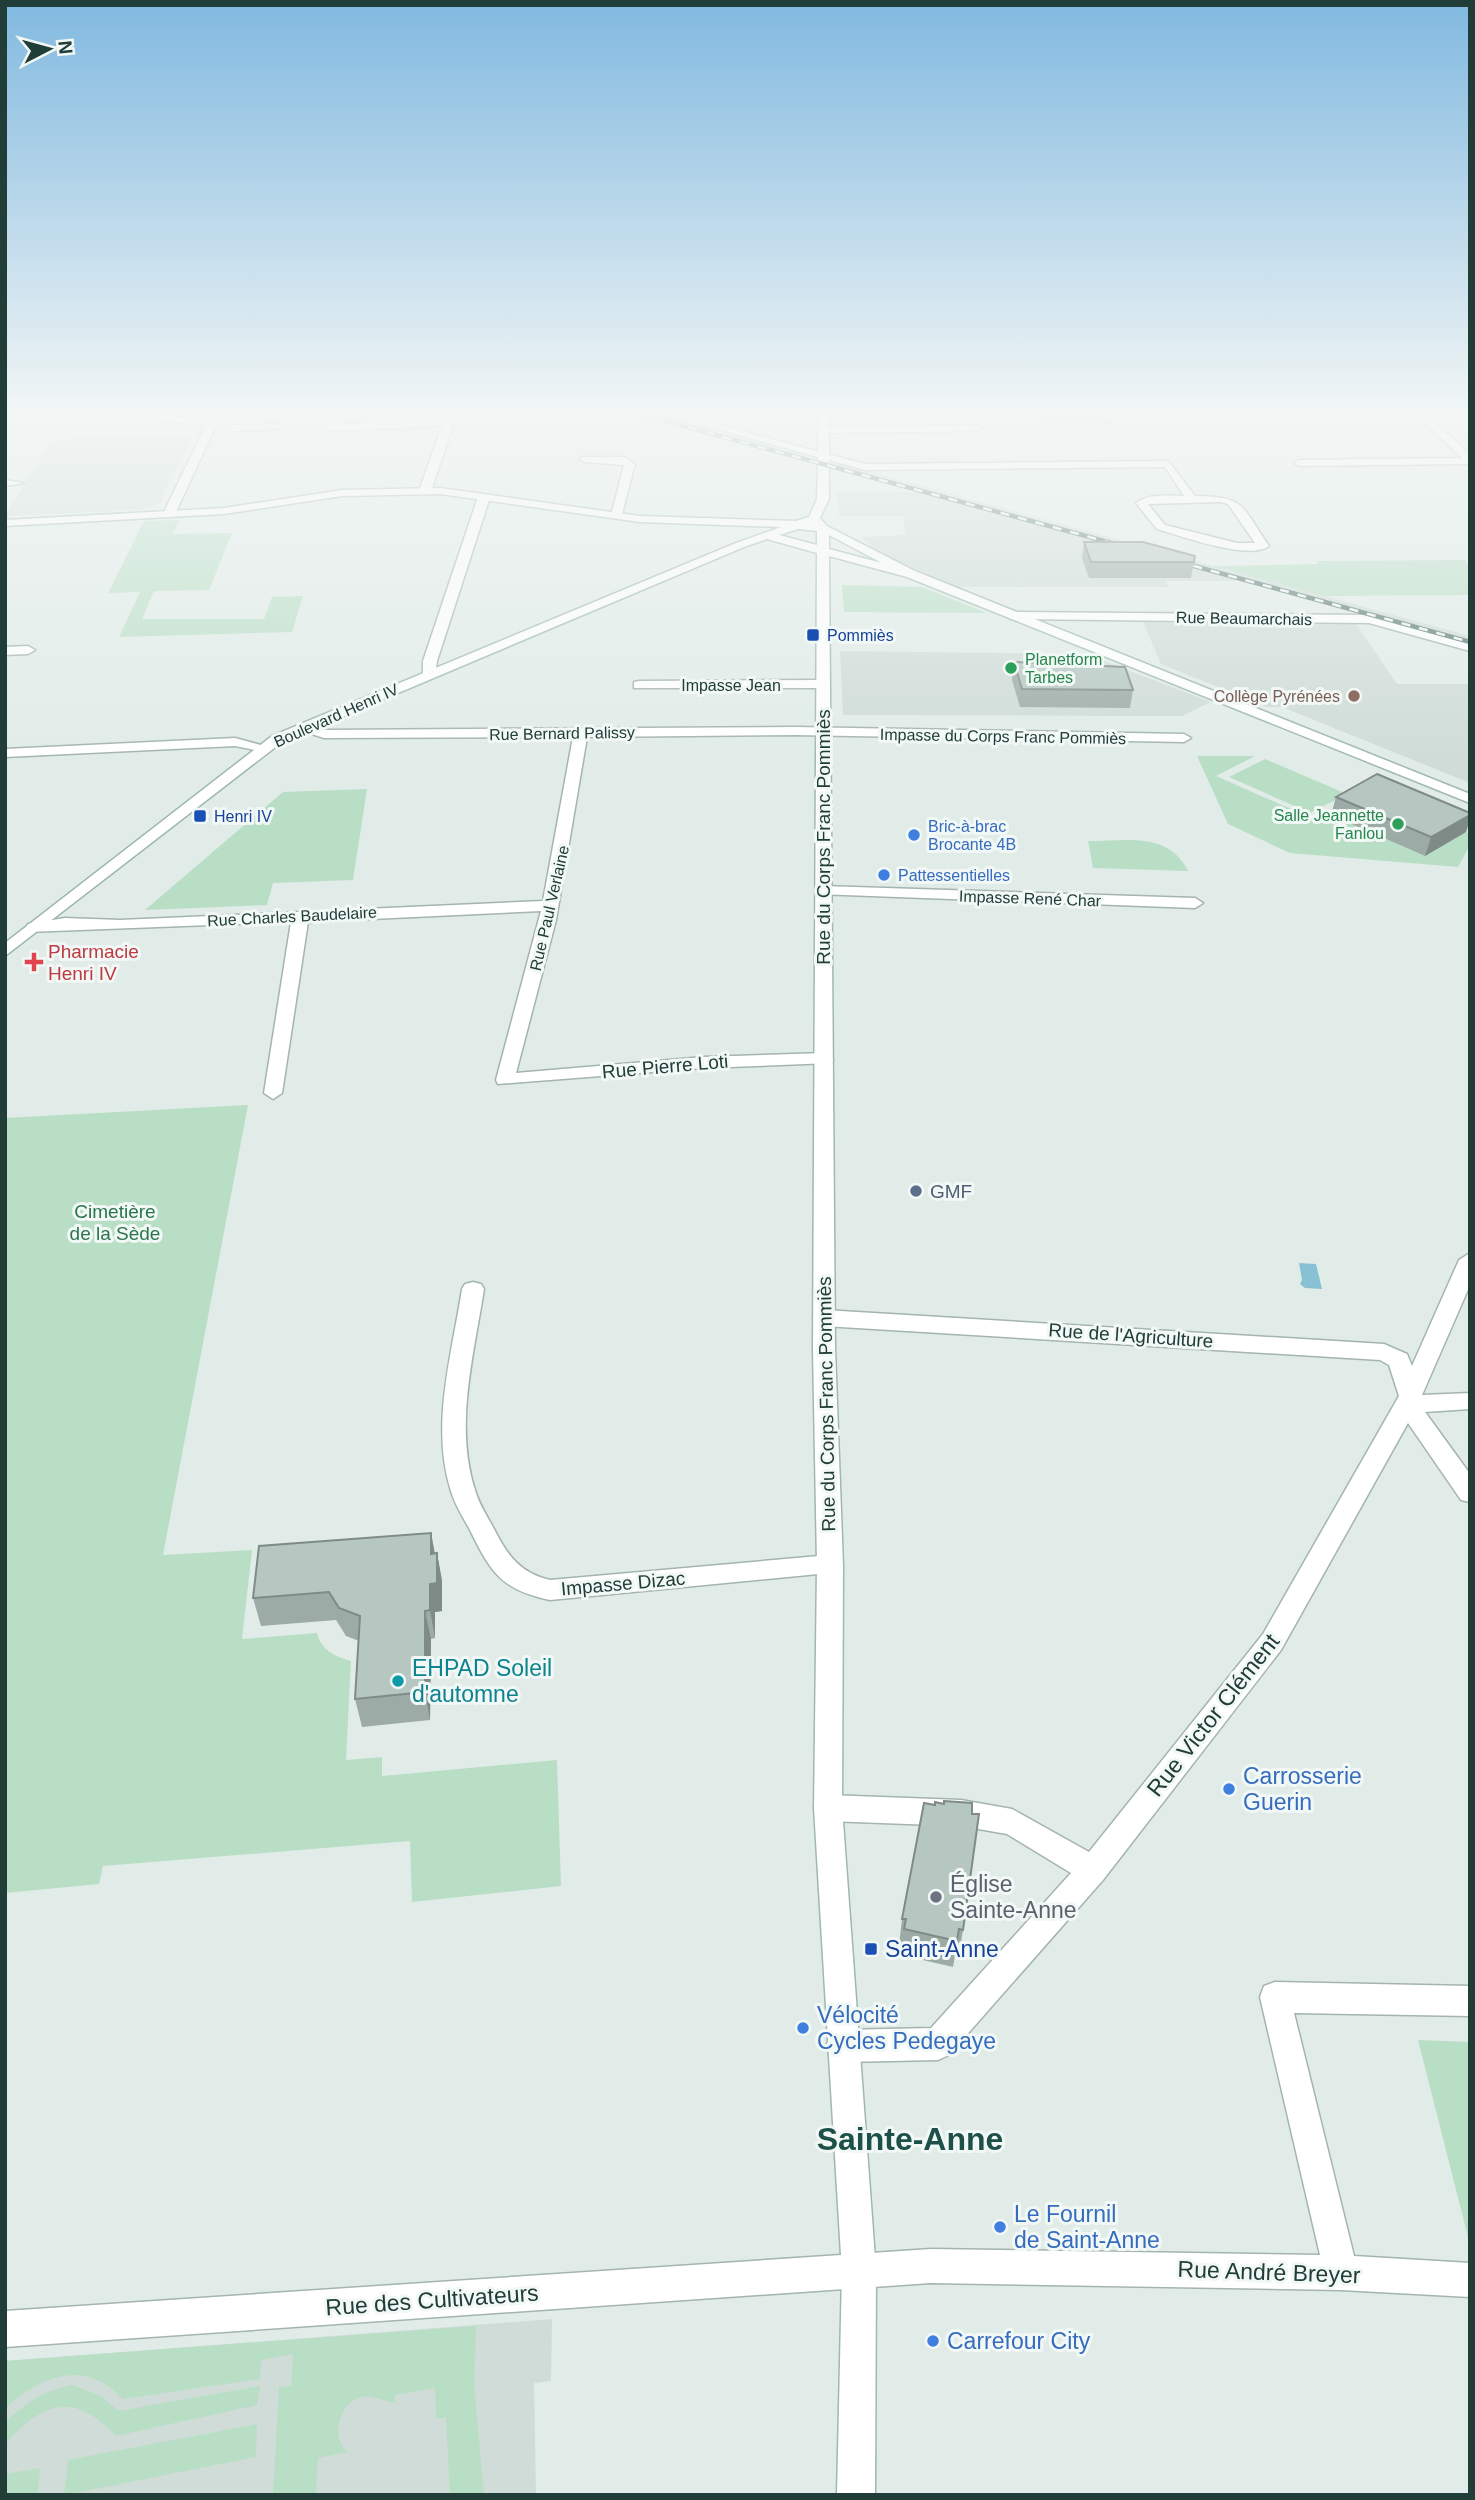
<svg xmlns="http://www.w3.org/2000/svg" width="1475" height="2500" font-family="Arial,sans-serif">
<rect width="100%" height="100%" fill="#e1ece8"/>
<!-- built -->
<path fill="#cfdcd7" d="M630 413H654L807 454V461Z
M194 434 159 504 140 510 5 516 53 439Z
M835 462 1470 636V645L1241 581H1166L1169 587H957L893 559 872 547 861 537 906 535 903 516H839L837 492H921L836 469Z
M1143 622 1356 624 1397 684H1470V783L1282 707H1267L1161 664Z
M840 651 1086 654 1211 702 1182 716 843 715Z
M552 2319 551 2381 534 2383 536 2495H5V2361Z"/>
<!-- green -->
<path fill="#b9dec6" d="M1045 413H1104L1109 421 1117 423C1104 429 1052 430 1040 421L1048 420Z
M179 520 173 534 232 533 209 590 154 591 142 619H264L272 597 303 596 292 632 119 637 140 592 108 593 144 521Z
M1465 560 1470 567V595L1324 596 1215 566 1318 564 1317 561Z
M842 585 922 587 987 613 844 612Z
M1197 756H1255L1216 776 1318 821 1331 815 1425 856 1466 832 1470 834V845L1458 867 1290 853 1228 824Z
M1265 759 1347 794 1310 813 1229 777Z
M367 789 353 880 273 883 267 905 145 910 283 792Z
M1088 841C1125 841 1169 831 1188 871L1093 868Z
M248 1105 163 1555 252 1550 242 1639 317 1633C321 1650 334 1656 351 1661L346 1760 382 1757V1776L557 1760 561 1886 412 1902 410 1841 103 1866 99 1884 5 1893V1118Z
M1418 2040 1470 2042V2237H1468Z
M476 2326 474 2382 484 2495H450L446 2418H436L435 2388 395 2395V2403C383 2402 374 2394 362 2397 340 2401 329 2438 348 2452L318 2458 316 2495H273L279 2387 291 2386 293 2354 261 2360 260 2379 123 2399C84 2358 43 2375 5 2408V2361Z
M72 2385 101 2396 119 2411 260 2386 257 2405 116 2436C74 2391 44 2401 5 2444V2422C28 2402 42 2391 72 2385Z
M257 2424 256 2457 64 2495 68 2460Z
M40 2468 38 2495H5V2474Z"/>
<!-- water -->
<path fill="#87c1d3" d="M1299 1263 1316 1264 1322 1289 1305 1288 1300 1284 1302 1280Z"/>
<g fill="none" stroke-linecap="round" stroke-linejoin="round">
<!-- street casing -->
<g stroke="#a4b4b0" stroke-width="3">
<path id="street" d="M146 413 217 423 175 514 169 517 163 514 206 425 143 419 106 420 101 417 106 414Z
M324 413H334L329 423 333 425 444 420 447 413H457L431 491 425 494 419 491 442 426 332 431 318 424Z
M659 413H674L865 464 1168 461 1195 496C1246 496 1242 507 1269 546 1249 561 1181 536 1157 529L1136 503C1149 493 1169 496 1184 496L1165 467 865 470ZM1221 502 1228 504 1255 543H1237L1165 525 1148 504Z
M1414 413H1424L1470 454V464L1299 466 1294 463 1299 460 1462 458Z
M280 424V428L276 429 233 431 228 428 233 425Z
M977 426 982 429 981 431 824 433 819 430 824 427Z
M581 457H624L635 464 621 518 611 516 624 465 585 462 580 459Z
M5 480 24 483 5 486Z
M484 494 490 497 437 661 435 676 423 679V661L478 497Z
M1014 612 1369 615 1470 643V651L1369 623 1010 619V613Z
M5 647 28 646 35 650 28 654 5 655Z
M639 681 822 680 829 684 822 688H634V682Z
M304 723 325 730 796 727 1184 734 1191 738 1184 742 796 735 587 737 556 920 516 1073 704 1057 824 1053 833 1059 831 1063 704 1068 498 1084 496 1080 541 911 308 922 282 1093 273 1099 264 1093 291 922 28 932 26 928 28 924 65 918 120 920 543 901 573 737 324 738 299 730 297 727Z
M235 738 272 748 265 752 235 746 5 757V749Z
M823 886 1195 898 1203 903 1195 908 817 894V888Z
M1470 1253V1285L1422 1395 1470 1393V1409L1425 1412 1470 1474V1502L1461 1500 1408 1423 1281 1650 1103 1880 949 2055 938 2060 842 2062 831 2057 826 2046 831 2035 842 2030 931 2028 1071 1873 1007 1834 961 1826 828 1821 818 1817 814 1808 818 1799 828 1795 961 1800 1012 1809 1089 1852 1263 1634 1399 1396 1389 1365 1380 1360 824 1326 816 1323 813 1318 816 1313 824 1310 1384 1344 1407 1354 1412 1366 1459 1260Z
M473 1282 481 1284 484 1289C474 1354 454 1425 475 1490 479 1504 487 1516 494 1529 507 1555 520 1573 550 1580L830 1555 839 1558 843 1565 839 1572 550 1600C502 1590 491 1573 470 1530 463 1517 455 1505 451 1491 430 1426 452 1354 462 1289L465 1284Z
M1275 1982 1470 1986V2016L1294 2013 1354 2256 1470 2263V2297L1341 2290 931 2283 5 2347V2311L931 2249 1320 2255 1260 1997 1264 1986Z"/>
</g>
<!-- secondary casing -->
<g stroke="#9fb8b1" stroke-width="3">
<path id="secondary" d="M819 413H829V499L820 518 827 526 915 571 1470 794V803L907 577 829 556 835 1349 843 1565 842 1808 876 2272 875 2495H837L842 2272 814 1808 817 1565 813 1349 817 553 767 539 744 547 282 742 5 956V943L272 736 736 543 781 527 640 522 440 494 342 496 224 514 5 526V520L224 508 342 490 440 488 640 516 796 521 809 517 817 499ZM798 529 817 531V545L779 535ZM829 535 882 563 829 549Z
M1440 413H1454L1470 418V424Z"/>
</g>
<!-- street -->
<use href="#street" fill="#fff" fill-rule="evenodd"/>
<!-- secondary -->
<use href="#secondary" fill="#fff" fill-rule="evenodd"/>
<!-- rail casing -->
<g stroke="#5b7973" stroke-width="4.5">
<path id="rail" d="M636 413 1126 547
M1176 561 1470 642"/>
</g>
<!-- rail -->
<use href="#rail" stroke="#f2f8f6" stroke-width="2.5" stroke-dasharray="9" stroke-linecap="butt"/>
</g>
<!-- wall -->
<path fill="#9daba6" d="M1084 542 1195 556 1191 578H1089L1082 558Z
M1014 662 1133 690 1130 708 1020 707 1012 680Z
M1336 797 1470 813V819L1466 832 1425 856 1331 815Z
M431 1533 435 1554 437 1553 442 1581V1611L435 1612V1638L431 1639 430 1720 362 1727 355 1699 359 1641 346 1636 336 1620 261 1626 253 1598Z
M935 1805 963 1930 959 1956 955 1955 953 1967 901 1955 902 1945H899L902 1919Z"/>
<!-- shaded-wall -->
<path fill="#7f8b87" d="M1470 815V819L1466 832 1425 856 1431 837Z
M431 1533 436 1561 431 1554Z
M437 1553 442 1581V1611L435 1612V1638L430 1610V1584Z
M425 1611 431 1639 430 1720 425 1692Z"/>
<!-- building -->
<path fill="#b6c7c1" stroke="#7f8b87" stroke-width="2" d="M1084 542H1143L1195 556 1194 562H1091Z
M1014 662 1125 667 1133 690 1022 689Z
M1377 774 1470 813V815L1431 837 1336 797Z
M431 1533V1554L437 1553V1583L430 1584V1610L425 1611V1692L355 1699 360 1616 339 1608 329 1592 253 1598 259 1546Z
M944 1801 972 1803V1814H979L963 1930 959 1929 957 1941 904 1929 906 1919H902L924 1803 935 1805V1802L944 1804Z"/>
<!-- sky -->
<linearGradient id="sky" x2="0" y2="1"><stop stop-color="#81b9e0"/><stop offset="0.54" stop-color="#f2f6f5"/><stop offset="1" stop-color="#f2f6f5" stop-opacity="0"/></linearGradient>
<rect width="1475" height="763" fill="url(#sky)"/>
<!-- markers -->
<g fill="#1a4fb4" stroke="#f2f8f6" stroke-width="2.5">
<rect x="806" y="628" width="14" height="14" rx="3.5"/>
<rect x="193" y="809" width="14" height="14" rx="3.5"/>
<rect x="864" y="1942" width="14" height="14" rx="3.5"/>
</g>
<g fill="#2e9e5b" stroke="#f2f8f6" stroke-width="2.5">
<circle cx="1011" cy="668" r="7"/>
<circle cx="1398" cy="824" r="7"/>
</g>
<circle fill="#8d6e63" stroke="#f2f8f6" stroke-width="2.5" cx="1354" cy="696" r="7"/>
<g fill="#3f7fe0" stroke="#f2f8f6" stroke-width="2.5">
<circle cx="914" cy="835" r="7"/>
<circle cx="884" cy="875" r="7"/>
<circle cx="1229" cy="1789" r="7"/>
<circle cx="803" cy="2028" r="7"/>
<circle cx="1000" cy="2227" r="7"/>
<circle cx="933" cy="2341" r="7"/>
</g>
<path fill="#e0444e" stroke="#f2f8f6" stroke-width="2.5" d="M30.5 951.5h7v7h7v7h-7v7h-7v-7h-7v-7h7z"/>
<circle fill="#5c6f8a" stroke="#f2f8f6" stroke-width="2.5" cx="916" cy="1191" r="7"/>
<circle fill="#0f9aa8" stroke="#f2f8f6" stroke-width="2.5" cx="398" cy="1681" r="7"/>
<circle fill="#6b7280" stroke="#f2f8f6" stroke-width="2.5" cx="936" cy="1897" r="7"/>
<g text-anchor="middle" stroke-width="6" stroke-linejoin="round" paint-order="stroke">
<!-- far-street labels -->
<g font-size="16" fill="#213d38" stroke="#f2f8f6">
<text transform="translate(1244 618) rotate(1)" y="6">Rue Beaumarchais</text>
<text x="731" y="691">Impasse Jean</text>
<text transform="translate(336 715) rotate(-24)" y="6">Boulevard Henri IV</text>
<text transform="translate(562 733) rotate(-1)" y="6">Rue Bernard Palissy</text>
<text transform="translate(1003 736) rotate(1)" y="6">Impasse du Corps Franc Pommiès</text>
<text transform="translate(1030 898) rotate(2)" y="6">Impasse René Char</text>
<text transform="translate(549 908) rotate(-77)" y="6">Rue Paul Verlaine</text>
<text transform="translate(292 916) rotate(-3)" y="6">Rue Charles Baudelaire</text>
</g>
<!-- far-transit labels -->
<g font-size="16" fill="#164399" stroke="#f2f8f6" text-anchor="start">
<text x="827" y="641">Pommiès</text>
<text x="214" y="822">Henri IV</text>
</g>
<!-- far-leisure labels -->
<g font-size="16" fill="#27864d" stroke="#f2f8f6" text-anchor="start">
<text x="1025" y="665">Planetform<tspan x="1025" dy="18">Tarbes</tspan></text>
<text x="1384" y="821" text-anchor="end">Salle Jeannette<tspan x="1384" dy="18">Fanlou</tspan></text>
</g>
<!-- far-education labels -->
<g font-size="16" fill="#785e54" stroke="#f2f8f6" text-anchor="end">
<text x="1340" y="702">Collège Pyrénées</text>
</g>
<!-- far-shop labels -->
<g font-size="16" fill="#366cbe" stroke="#f2f8f6" text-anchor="start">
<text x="928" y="832">Bric-à-brac<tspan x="928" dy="18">Brocante 4B</tspan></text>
<text x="898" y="881">Pattessentielles</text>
</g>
<!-- street labels -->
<g font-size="19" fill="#213d38" stroke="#f2f8f6">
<text transform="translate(823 837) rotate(-90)" y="7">Rue du Corps Franc Pommiès</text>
<text transform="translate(665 1066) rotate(-5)" y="7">Rue Pierre Loti</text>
<text transform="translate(1131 1335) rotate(4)" y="7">Rue de l'Agriculture</text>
<text transform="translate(826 1404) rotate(-91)" y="7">Rue du Corps Franc Pommiès</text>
<text transform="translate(623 1583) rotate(-5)" y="7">Impasse Dizac</text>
</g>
<!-- health labels -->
<g font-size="19" fill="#be3a42" stroke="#f2f8f6" text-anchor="start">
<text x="48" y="958">Pharmacie<tspan x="48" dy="22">Henri IV</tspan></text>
</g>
<!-- service labels -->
<g font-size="19" fill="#4e5e75" stroke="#f2f8f6" text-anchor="start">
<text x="930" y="1198">GMF</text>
</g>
<!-- park labels -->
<g font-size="19" fill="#2a754d" stroke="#f2f8f6">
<text x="115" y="1218">Cimetière<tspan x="115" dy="22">de la Sède</tspan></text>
</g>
<!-- near-culture labels -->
<g font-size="23" fill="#0d838f" stroke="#f2f8f6" text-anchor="start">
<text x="412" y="1676">EHPAD Soleil<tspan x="412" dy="26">d'automne</tspan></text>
</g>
<!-- near-street labels -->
<g font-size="23" fill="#213d38" stroke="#f2f8f6">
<text transform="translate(1213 1715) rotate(-52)" y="8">Rue Victor Clément</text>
<text transform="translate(1269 2272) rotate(2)" y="8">Rue André Breyer</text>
<text transform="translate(432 2300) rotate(-4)" y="8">Rue des Cultivateurs</text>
</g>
<!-- near-shop labels -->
<g font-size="23" fill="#366cbe" stroke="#f2f8f6" text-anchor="start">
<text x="1243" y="1784">Carrosserie<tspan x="1243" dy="26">Guerin</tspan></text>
<text x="817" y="2023">Vélocité<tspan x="817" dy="26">Cycles Pedegaye</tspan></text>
<text x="1014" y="2222">Le Fournil<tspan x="1014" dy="26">de Saint-Anne</tspan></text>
<text x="947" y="2349">Carrefour City</text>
</g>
<!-- near-worship labels -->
<g font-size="23" fill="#5b616d" stroke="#f2f8f6" text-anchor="start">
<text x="950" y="1892">Église<tspan x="950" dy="26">Sainte-Anne</tspan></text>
</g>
<!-- near-transit labels -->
<g font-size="23" fill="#164399" stroke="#f2f8f6" text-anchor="start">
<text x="885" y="1957">Saint-Anne</text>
</g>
<!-- near-district labels -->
<g font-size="32" font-weight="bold" fill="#1c5048" stroke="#f2f8f6">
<text x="910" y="2150">Sainte-Anne</text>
</g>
</g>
<!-- border -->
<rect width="1475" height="2500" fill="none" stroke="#213d38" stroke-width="14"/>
<!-- north arrow -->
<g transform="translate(49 49) rotate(84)" stroke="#f2f8f6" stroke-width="5" paint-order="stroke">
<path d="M0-5L12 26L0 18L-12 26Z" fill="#213d38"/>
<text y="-10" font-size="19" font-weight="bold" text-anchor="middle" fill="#213d38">N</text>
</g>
</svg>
